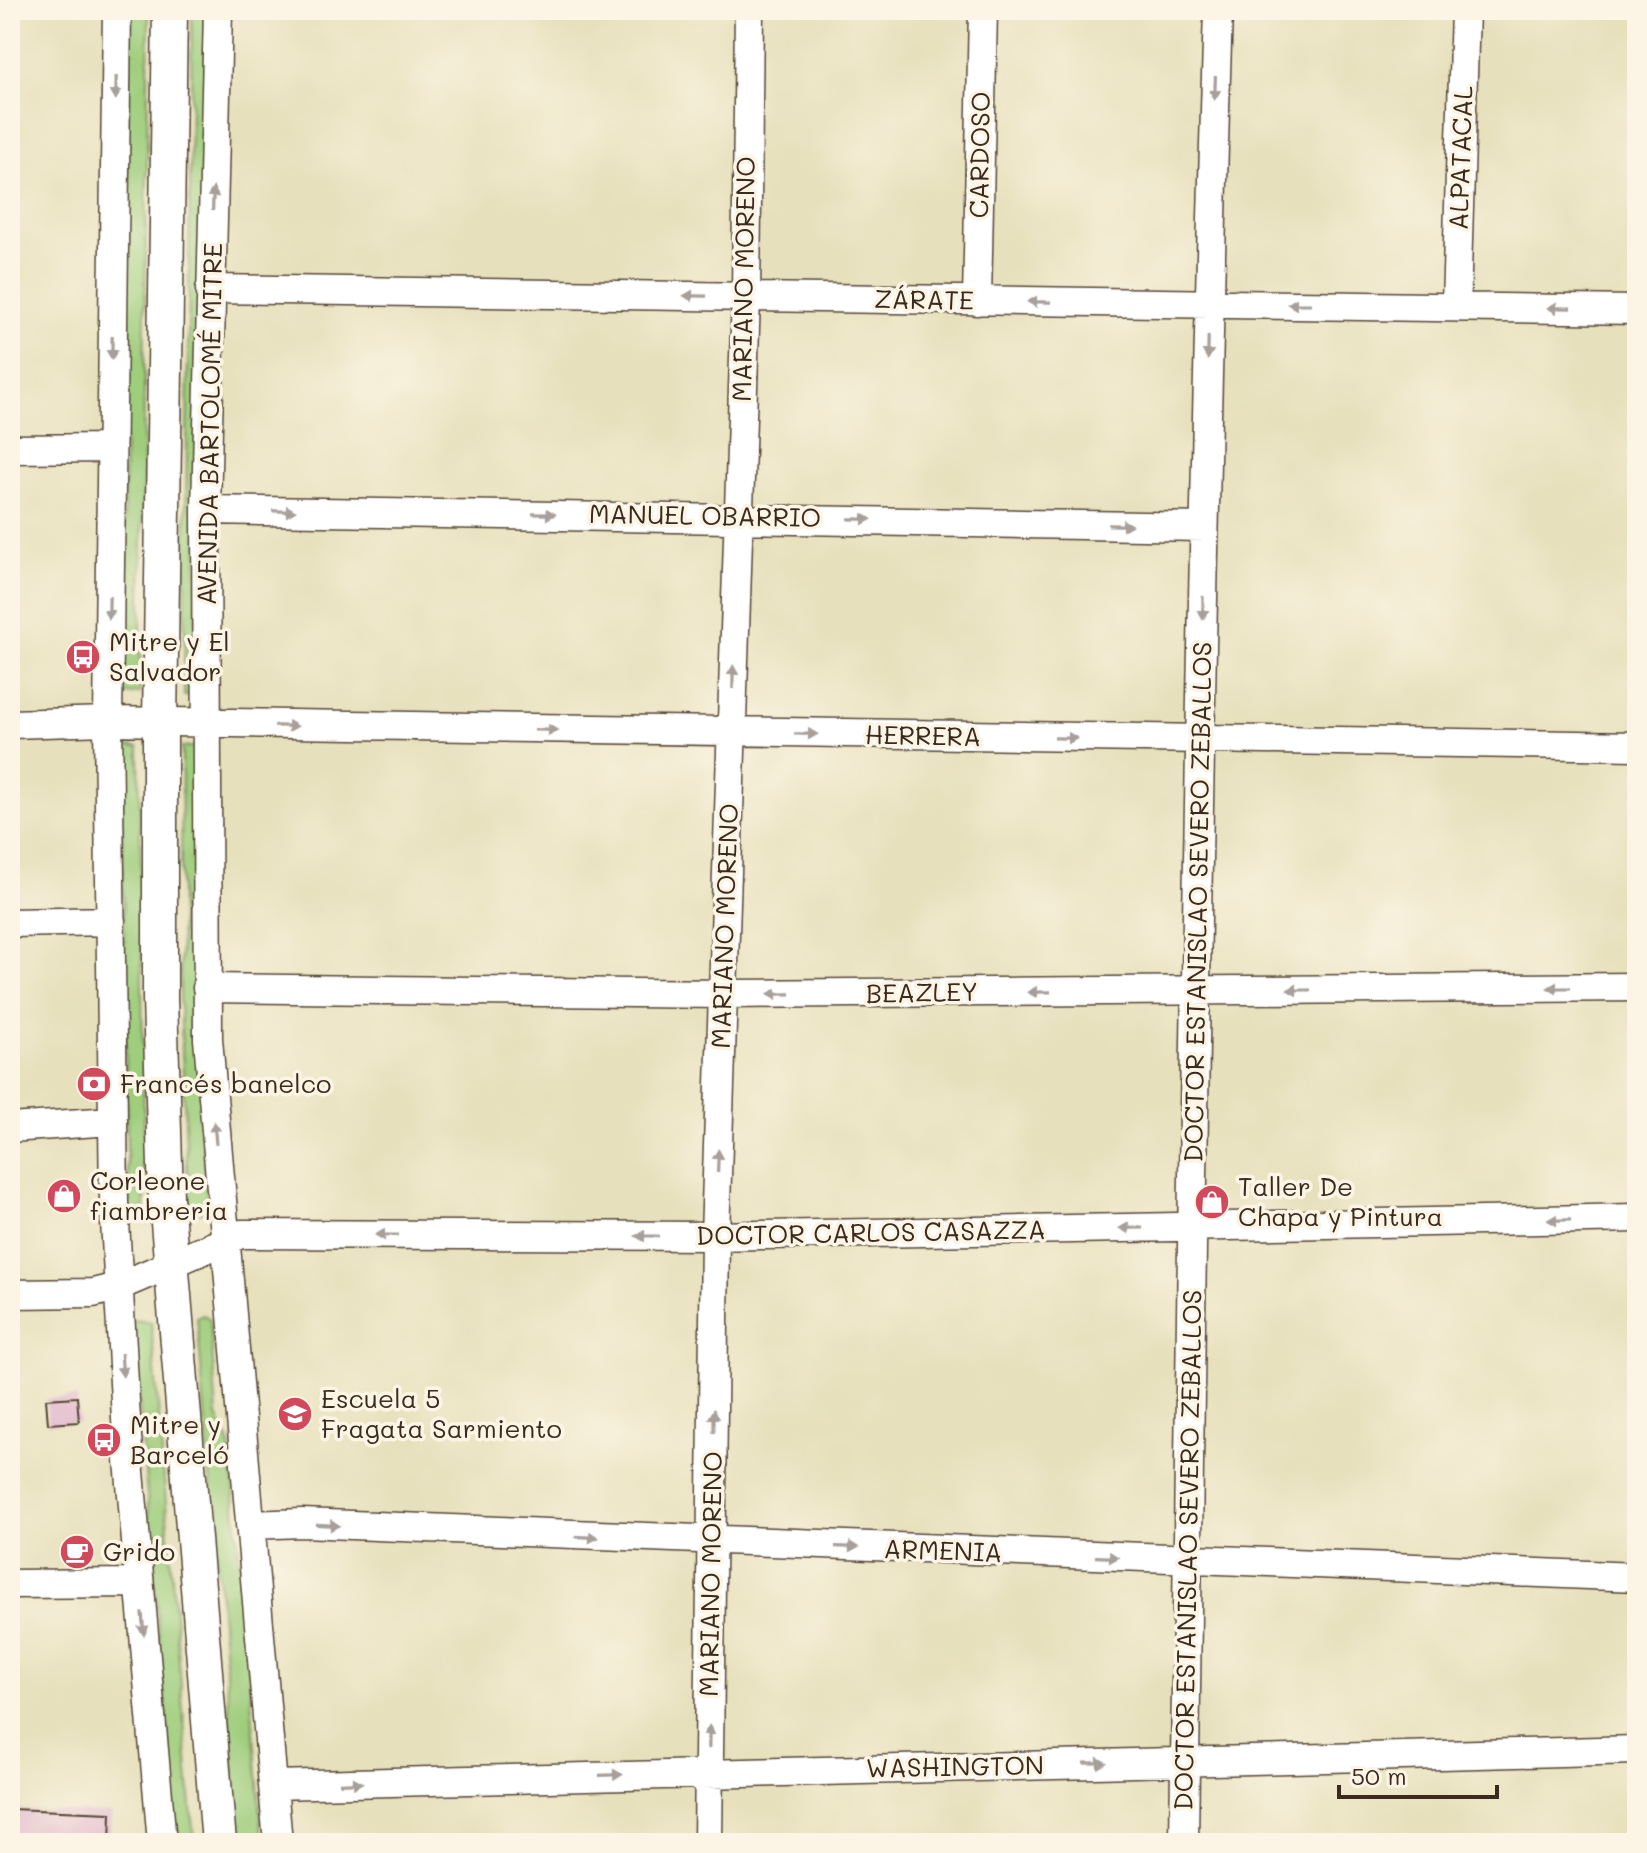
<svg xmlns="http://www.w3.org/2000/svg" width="1647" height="1853" font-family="Mali,sans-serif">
<rect width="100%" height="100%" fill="#fcf5e5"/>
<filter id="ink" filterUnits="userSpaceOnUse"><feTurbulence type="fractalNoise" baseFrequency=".0125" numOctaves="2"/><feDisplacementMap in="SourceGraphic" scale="16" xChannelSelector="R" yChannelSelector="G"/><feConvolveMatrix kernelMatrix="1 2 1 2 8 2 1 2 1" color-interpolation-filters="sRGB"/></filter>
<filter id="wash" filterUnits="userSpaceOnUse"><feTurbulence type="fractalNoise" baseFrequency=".006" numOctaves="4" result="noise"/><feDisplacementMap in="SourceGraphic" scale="32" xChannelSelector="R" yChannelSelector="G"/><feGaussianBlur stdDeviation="1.8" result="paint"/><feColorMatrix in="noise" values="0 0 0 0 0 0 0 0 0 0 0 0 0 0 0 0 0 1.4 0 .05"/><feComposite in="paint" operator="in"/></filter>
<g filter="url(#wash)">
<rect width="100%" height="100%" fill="#e7e0bc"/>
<!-- green -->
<path fill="#9ecd7c" stroke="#6c7c4d" stroke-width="2" d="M129 10H149L140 693 122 695Z
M192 10H206L195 695 184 696Z
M121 746 139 747 145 1216 128 1219Z
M182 747H196V1003L207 1211 189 1214 180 1003Z
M204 1315 210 1319 217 1416 230 1445 263 1843H240L197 1317Z
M132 1320 151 1322 194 1843H177Z"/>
<g id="blocks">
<!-- building -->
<path fill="#dcacc8" d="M77 1397 79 1422 48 1424 46 1399Z
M10 1809 111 1813 110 1843H10Z"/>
</g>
</g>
<g filter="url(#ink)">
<use href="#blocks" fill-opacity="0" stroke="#554536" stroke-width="2"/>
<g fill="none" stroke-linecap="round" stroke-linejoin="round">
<!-- minor casing -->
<g stroke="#554536" stroke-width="31">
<path id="minor" d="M117 10 108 721 114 1203 127 1437 162 1843
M218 10 206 510 208 1039 278 1843
M210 289 1637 310
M977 301 983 10
M1456 305 1465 10
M10 449 110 448
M206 510 1204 527
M10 724 108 721 1637 746
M10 923 111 921
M207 988 724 994 1637 987
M10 1128 112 1121
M10 1294 93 1293 117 1287 241 1234 715 1236 1637 1218
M250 1525 302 1523 1637 1577
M10 1584 139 1583
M273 1785 1637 1750
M708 1843 715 1236 746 297 749 10
M1184 1843C1192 1232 1199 621 1218 10"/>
</g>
<!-- major casing -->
<g stroke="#554536" stroke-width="37">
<path id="major" d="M170 10 160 723V998L166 1198 219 1843"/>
</g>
<!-- minor -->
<use href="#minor" stroke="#fff" stroke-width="28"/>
<!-- major -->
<use href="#major" stroke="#fff" stroke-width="34"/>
</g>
<!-- one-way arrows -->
<defs><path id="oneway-solid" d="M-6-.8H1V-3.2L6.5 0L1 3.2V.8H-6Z" transform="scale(2)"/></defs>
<g fill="#a79f9a">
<use href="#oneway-solid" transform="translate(116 88) rotate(91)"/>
<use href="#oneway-solid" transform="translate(1215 88) rotate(92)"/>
<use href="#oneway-solid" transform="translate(213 199) rotate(-88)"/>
<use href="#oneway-solid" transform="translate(695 296) rotate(-179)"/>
<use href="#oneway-solid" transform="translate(1039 302) rotate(-179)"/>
<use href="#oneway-solid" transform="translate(1299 304) rotate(-180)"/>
<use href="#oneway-solid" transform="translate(1559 308) rotate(-179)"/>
<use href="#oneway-solid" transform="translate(112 348) rotate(91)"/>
<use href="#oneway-solid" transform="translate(1208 348) rotate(91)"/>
<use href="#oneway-solid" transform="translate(284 511) rotate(1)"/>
<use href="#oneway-solid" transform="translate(544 514) rotate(1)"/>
<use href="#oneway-solid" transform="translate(860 519) rotate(1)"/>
<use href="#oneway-solid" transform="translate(1120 525) rotate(1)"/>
<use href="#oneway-solid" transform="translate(109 608) rotate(91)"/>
<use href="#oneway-solid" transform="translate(1203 608) rotate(90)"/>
<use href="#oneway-solid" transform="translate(733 677) rotate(-89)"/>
<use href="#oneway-solid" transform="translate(286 726) rotate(1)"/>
<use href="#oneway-solid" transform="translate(546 730) rotate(1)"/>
<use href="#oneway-solid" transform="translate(806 734) rotate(1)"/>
<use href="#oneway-solid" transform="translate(1066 738) rotate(1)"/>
<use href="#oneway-solid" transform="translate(1559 988) rotate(180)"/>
<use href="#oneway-solid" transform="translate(1299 990) rotate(180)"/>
<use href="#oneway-solid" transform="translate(1039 992) rotate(179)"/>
<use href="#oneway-solid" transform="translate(779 994) rotate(179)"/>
<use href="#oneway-solid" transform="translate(215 1133) rotate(-95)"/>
<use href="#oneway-solid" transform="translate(718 1161) rotate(-88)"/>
<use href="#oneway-solid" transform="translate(1559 1220) rotate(179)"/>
<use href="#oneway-solid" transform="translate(1131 1228) rotate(179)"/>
<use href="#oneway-solid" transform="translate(387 1235) rotate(-180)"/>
<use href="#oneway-solid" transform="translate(647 1236) rotate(-180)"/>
<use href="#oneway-solid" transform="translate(122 1365) rotate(86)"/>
<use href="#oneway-solid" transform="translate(714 1421) rotate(-90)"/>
<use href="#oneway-solid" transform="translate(328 1525) rotate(3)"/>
<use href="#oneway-solid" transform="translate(587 1537) rotate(3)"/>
<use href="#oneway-solid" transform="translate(847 1547) rotate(2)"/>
<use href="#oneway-solid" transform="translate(1107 1557) rotate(2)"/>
<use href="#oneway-solid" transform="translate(143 1624) rotate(85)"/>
<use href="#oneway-solid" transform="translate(709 1737) rotate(-89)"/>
<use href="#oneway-solid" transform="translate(1095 1763) rotate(-1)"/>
<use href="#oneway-solid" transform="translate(611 1775) rotate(-2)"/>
<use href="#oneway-solid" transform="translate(351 1783) rotate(-2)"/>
</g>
</g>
<!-- icons -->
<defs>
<g id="bus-disc" transform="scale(1.8)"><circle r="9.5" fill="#d1495b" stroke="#fcf5e5"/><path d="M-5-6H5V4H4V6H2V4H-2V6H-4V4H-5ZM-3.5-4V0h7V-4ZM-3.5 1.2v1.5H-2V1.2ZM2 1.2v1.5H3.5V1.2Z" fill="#fff"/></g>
<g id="bank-disc" transform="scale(1.8)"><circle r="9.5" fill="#d1495b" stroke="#fcf5e5"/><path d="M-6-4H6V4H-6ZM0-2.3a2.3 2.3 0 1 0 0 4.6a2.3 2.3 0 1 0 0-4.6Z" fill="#fff"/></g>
<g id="shop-disc" transform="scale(1.8)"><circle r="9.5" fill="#d1495b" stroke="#fcf5e5"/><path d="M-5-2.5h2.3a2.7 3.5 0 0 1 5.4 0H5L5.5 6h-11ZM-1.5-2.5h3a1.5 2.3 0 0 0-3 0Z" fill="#fff"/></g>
<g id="school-disc" transform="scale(1.8)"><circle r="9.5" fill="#d1495b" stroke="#fcf5e5"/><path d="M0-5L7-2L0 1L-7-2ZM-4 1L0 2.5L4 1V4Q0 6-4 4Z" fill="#fff"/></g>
<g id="cafe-disc" transform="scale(1.8)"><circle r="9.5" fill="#d1495b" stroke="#fcf5e5"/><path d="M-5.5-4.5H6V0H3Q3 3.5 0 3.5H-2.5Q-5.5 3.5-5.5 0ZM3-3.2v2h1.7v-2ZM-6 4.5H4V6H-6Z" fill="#fff"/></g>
</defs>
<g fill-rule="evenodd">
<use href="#bus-disc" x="83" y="657"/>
<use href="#bank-disc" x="94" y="1084"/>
<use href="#shop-disc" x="64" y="1196"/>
<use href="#shop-disc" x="1212" y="1202"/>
<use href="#school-disc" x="295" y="1414"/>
<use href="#bus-disc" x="104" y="1440"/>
<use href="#cafe-disc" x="77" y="1552"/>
</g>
<g text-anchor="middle" stroke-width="7" stroke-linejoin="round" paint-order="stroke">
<!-- street labels -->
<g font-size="26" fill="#3b2a1e" stroke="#fcf5e5">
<text transform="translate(980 155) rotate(-89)" y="9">CARDOSO</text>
<text transform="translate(1461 158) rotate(-88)" y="9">ALPATACAL</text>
<text transform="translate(744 279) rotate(-89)" y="9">MARIANO MORENO</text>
<text transform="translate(924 300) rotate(1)" y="9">ZÁRATE</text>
<text transform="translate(210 424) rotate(-89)" y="9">AVENIDA BARTOLOMÉ MITRE</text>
<text transform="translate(705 516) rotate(1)" y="9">MANUEL OBARRIO</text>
<text transform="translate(923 736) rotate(1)" y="9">HERRERA</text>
<text transform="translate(1198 902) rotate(-89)" y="9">DOCTOR ESTANISLAO SEVERO ZEBALLOS</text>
<text transform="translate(725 926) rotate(-88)" y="9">MARIANO MORENO</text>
<text transform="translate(922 993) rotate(-1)" y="9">BEAZLEY</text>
<text transform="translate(871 1233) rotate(-1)" y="9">DOCTOR CARLOS CASAZZA</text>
<text transform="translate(1188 1550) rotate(-89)" y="9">DOCTOR ESTANISLAO SEVERO ZEBALLOS</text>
<text transform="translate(943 1551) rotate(2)" y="9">ARMENIA</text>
<text transform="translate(711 1574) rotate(-89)" y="9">MARIANO MORENO</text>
<text transform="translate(955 1767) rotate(-1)" y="9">WASHINGTON</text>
</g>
<!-- poi labels -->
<g font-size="26" fill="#3b2a1e" stroke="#fcf5e5" text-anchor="start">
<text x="109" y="651">Mitre y El<tspan x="109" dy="30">Salvador</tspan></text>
<text x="120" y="1093">Francés banelco</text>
<text x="90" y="1190">Corleone<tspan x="90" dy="30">fiambreria</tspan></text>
<text x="1238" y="1196">Taller De<tspan x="1238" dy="30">Chapa y Pintura</tspan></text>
<text x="321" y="1408">Escuela 5<tspan x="321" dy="30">Fragata Sarmiento</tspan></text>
<text x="130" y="1434">Mitre y<tspan x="130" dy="30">Barceló</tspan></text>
<text x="103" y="1561">Grido</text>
</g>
</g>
<!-- margin -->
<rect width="1647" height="1853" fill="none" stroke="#fcf5e5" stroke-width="40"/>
<!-- scale -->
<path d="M1339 1785v12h158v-12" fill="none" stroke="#3b2a1e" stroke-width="4"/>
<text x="1351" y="1785" font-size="24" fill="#3b2a1e" stroke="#fcf5e5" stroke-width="6" paint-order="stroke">50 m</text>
</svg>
